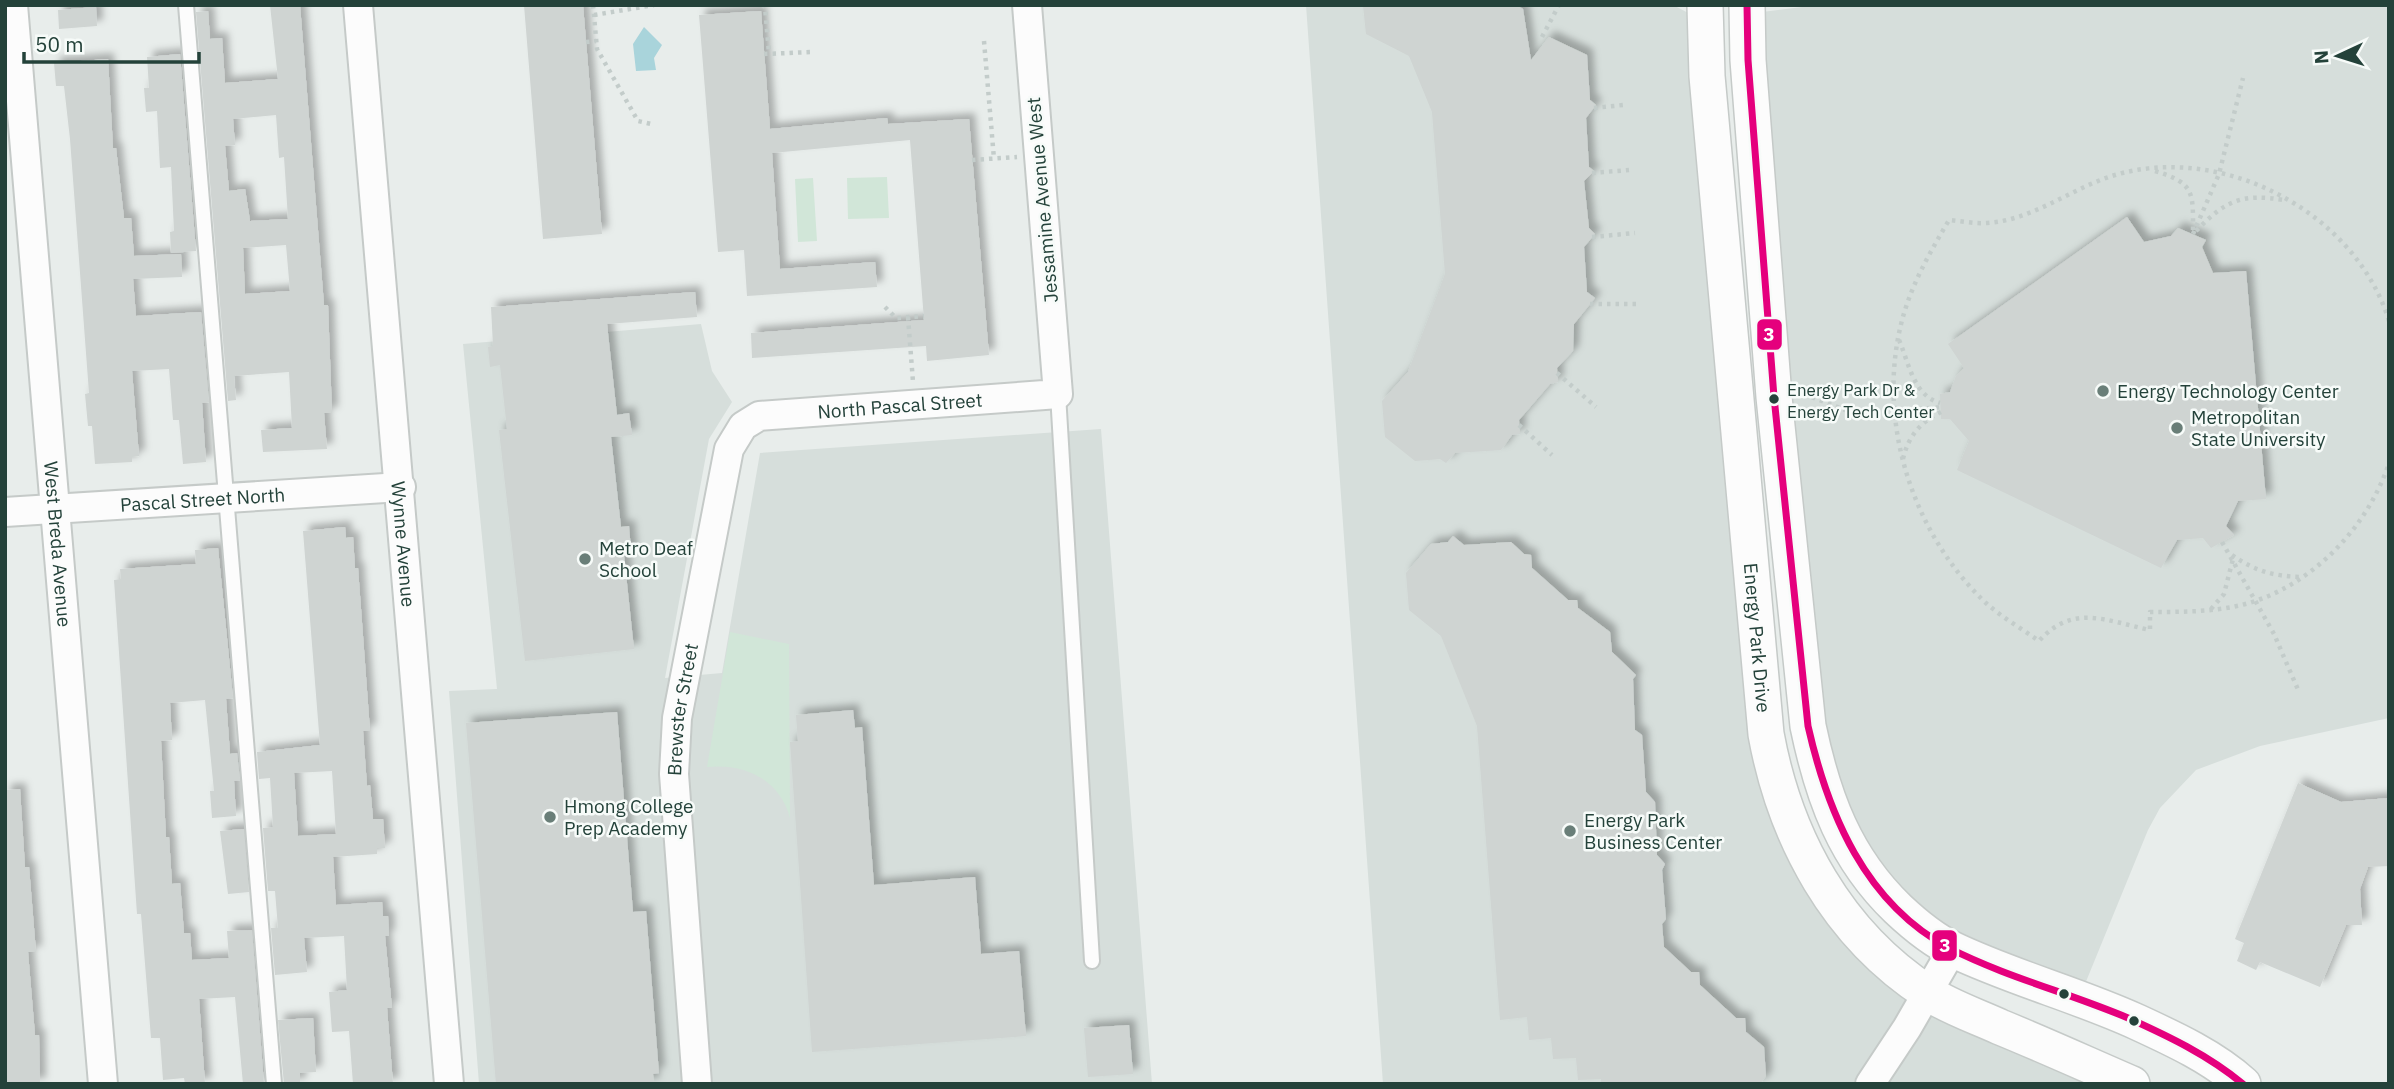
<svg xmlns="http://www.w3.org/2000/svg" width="2394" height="1089" font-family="'IBM Plex Sans',sans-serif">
<defs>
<filter id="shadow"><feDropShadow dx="6" dy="-6" stdDeviation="3.5" flood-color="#0004"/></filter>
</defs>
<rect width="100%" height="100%" fill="#e8edeb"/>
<!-- built -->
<path fill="#d6dedb" d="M1306 5H1673L1692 15 1750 725 1813 899 2091 1084H1383Z
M1818 5H2389V718L2260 746 2196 770 2160 808 2148 830 2085 984 1950 932 1891 881 1851 822 1822 731 1758 37 1762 12Z
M701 324 712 371 732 402 709 439 665 678 722 673 760 453 1101 429 1152 1084H479L449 691 497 689 463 344Z"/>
<!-- green -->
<path fill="#d1e6d8" d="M887 177 889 218 848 219 847 178Z
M813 178 817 241 798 242 795 179Z
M730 632 789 644 790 818C780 779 744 763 707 767Z"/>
<!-- water -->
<path fill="#a9d4db" d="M644 27 662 45 654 58 656 70 636 71 633 44Z"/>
<!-- building -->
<path fill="#cfd4d2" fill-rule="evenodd" filter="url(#shadow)" d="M270 5H300L324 305H328L332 413H324L327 449 263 452 261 430 292 428 289 372 234 376 236 400 228 401 196 12 208 11 210 39 222 38 225 83 278 79ZM276 115 279 158 284 157 288 219 250 221 245 189 229 191 225 146 235 145 233 119ZM286 245 290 291 245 294 243 248Z
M524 5H583L602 234 543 239Z
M1363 5H1516L1523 9 1531 60 1549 37 1587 55 1590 100 1596 105 1586 118 1589 167 1594 171 1584 181 1589 228 1595 234 1584 247 1587 292 1595 298 1574 324 1573 351 1557 368 1558 382 1550 384 1519 420 1520 434 1512 435 1501 450 1455 453 1446 463 1440 459 1415 461 1385 437 1382 401 1408 372 1445 274 1432 112 1409 56 1366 34Z
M96 7 97 26 59 29 58 10Z
M761 11 770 129 887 118 888 124 969 119 989 355 927 361 926 346 752 358 751 333 924 320 910 140 772 153 780 269 875 262 877 287 747 296 744 250 718 252 699 15Z
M180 54 196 251 171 253 170 232 174 231 171 167 160 168 157 111 146 112 144 88H149L147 57Z
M108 59 113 148H116L124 218H131L134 256 181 254 182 277 133 279 136 316 201 312 209 402 202 403 206 462 183 464 179 420H173L169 369 132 371 139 456 132 457V462L95 464 92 426H88L85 394 89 393 70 139 64 86H56L54 63Z
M2127 217 2144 242 2171 236 2178 228 2206 240 2202 247 2213 273 2246 271 2266 499 2238 501 2226 526 2234 535 2211 548 2203 538 2177 540 2161 568 1957 470 1969 441 1950 419H1941L1940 394 1950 392 1956 376 1964 368 1948 344Z
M695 292 697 317 607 324 617 415 629 413 632 435 611 437 621 527 629 526 630 538 632 553 624 555 634 649 525 661 499 430 507 429 500 365 490 367 488 347 493 346 491 307Z
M345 527 346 538 353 537 355 568H358L370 731H363L367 786 370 785 373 819H383L385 848H377V854L333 857 336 905 382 902 383 916H388L389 936H385L392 1008H387L393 1084H353L349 1031 332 1032 329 992 347 990 344 936 304 938 307 972 275 975 271 928H278L275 891H268L263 828 273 827 270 778 259 779 257 752 320 745 303 531ZM332 771 336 834 298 836 294 773Z
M1453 536 1464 545 1511 542 1524 554 1531 555 1532 568 1568 600H1577L1578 608 1610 632 1612 652 1636 675 1633 679 1635 730 1642 735 1646 792 1655 802 1657 855 1665 864 1662 870 1666 919 1662 924 1664 947 1691 972H1699L1700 985 1736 1018H1745L1746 1032 1764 1047 1766 1076 1760 1084H1601V1079L1578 1080 1576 1058 1553 1059 1551 1038 1529 1040 1527 1017 1500 1020 1477 726 1441 636 1409 610 1406 573 1431 544 1448 542Z
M218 548 233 698 226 699 230 754 237 753 240 780 234 781 236 816 212 818 210 791H214L205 700 170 703 172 740 161 741 166 837H169L172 884 180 883 184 933H190L192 960 229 958 227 931 252 930 264 1084H243L235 997 199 999 205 1084H185L184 1078 163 1080 160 1038H151L141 914H137L114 580 121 579 120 569 196 564 195 550Z
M853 710 855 728 862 727 874 885 975 877 981 954 1019 951 1026 1036 812 1052 790 742 798 741 796 715Z
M617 712 633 912 646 911 659 1073 653 1074 654 1084H496L466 723Z
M2298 783 2341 802 2389 798V866L2368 867 2360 889 2362 925H2346L2320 987 2260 962 2256 970 2237 961 2244 943 2235 939Z
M20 789 25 867H29L36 952H28L35 1035H39L40 1084H5V790Z
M244 829 249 892 228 894 220 831Z
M313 1018 316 1072 300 1073V1084H284L278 1020Z
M1129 1025 1133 1074 1088 1077 1084 1028Z"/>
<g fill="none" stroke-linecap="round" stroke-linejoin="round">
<!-- service casing -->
<g stroke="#c5cac8" stroke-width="18">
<path id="service" d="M186 5 274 1084
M1058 394 1092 961"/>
</g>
<!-- minor casing -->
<g stroke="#c5cac8" stroke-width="32">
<g id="minor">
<path id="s1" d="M13 5 103 1084"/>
<path id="s2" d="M358 5 449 1084"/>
<path id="s3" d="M5 512 401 487"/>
<path id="s4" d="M697 1084 674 774 677 718 729 449 743 426 759 416 1058 394 1027 5"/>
<path d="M1870 1084 1907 1028 1952 950"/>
</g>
</g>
<!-- tertiary casing -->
<g stroke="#c5cac8" stroke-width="38">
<g id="tertiary">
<path id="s5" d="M1705 5 1707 76 1766 734C1785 838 1837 934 1928 993 1949 1007 1976 1016 2000 1027 2044 1045 2088 1065 2132 1084"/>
<path d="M1747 5 1748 60 1774 397 1808 726C1823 798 1845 858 1898 909 1915 925 1933 940 1954 950 2013 978 2078 995 2137 1022 2174 1039 2213 1057 2243 1084"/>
</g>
</g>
<!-- path -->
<path stroke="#c3ccca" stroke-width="4.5" stroke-dasharray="3.5 5" stroke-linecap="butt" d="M593 5 597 49 638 121 651 124
M762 5 765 7 769 53
M594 15 654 5
M1542 37 1559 5
M984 41 994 159
M586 42 596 41
M764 54 812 52
M1594 108 1623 105
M972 160 1017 157
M2155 171C2195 183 2193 193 2193 231
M1592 173 1629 170
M2196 231C2225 201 2241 193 2284 200
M2193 234 2219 174 2243 78
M1592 237 1635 233
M1590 304H1641
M885 307 896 318 924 316
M908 317 913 382
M2389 321C2356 213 2224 143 2115 175 2071 188 2034 220 1987 223 1975 224 1961 221 1949 220 1932 249 1915 278 1905 310 1873 413 1910 532 1987 604 2003 618 2022 629 2039 641 2073 603 2107 621 2150 630V612C2179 612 2209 612 2237 606 2307 591 2367 530 2389 463
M1899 340C1909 363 1913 395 1940 403
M1557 373 1596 407
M1804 394 1858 415 1941 407
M1519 425 1552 455
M1903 459C1908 437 1920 422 1941 412
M2222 542 2274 634 2299 692
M2232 555C2255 571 2273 576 2301 577
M2211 609 2224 594 2233 559"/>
<!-- service -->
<use href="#service" stroke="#fcfcfc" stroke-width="14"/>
<!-- minor -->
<use href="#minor" stroke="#fcfcfc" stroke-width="28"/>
<!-- tertiary -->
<use href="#tertiary" stroke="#fcfcfc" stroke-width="35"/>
<!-- bus-1 casing -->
<g stroke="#f7fbf9" stroke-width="12">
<path id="bus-1" d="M1747 5 1748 60 1774 397 1808 726C1828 814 1865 903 1949 948 2006 977 2069 993 2128 1018 2168 1036 2208 1055 2243 1084"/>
</g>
<!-- bus-1 -->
<use href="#bus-1" stroke="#e5007d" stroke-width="7"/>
</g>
<!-- markers -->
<g fill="#697e78" stroke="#f7fbf9" stroke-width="2.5">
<circle cx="2103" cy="391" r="7"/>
<circle cx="2177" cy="428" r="7"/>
<circle cx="585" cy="559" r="7"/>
<circle cx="550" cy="817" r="7"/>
<circle cx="1570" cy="831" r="7"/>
</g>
<g fill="#24423a" stroke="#f7fbf9" stroke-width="2.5">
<circle cx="1774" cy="399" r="6"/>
<circle cx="2064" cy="994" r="6"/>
<circle cx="2134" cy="1021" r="6"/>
</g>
<g text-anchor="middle" stroke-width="5" stroke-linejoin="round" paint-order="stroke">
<!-- bus labels -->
<g font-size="17" fill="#24423a" stroke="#f7fbf9" text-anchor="start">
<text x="1787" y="396">Energy Park Dr &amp;<tspan x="1787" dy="22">Energy Tech Center</tspan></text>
</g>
<!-- street labels -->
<g font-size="19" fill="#24423a" stroke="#f7fbf9">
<text transform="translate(1042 200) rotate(-95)" y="7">Jessamine Avenue West</text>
<text dy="7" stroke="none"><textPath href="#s4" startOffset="828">North Pascal Street</textPath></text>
<text dy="7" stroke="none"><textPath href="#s3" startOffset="198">Pascal Street North</textPath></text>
<text dy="7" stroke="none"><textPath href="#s2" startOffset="541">Wynne Avenue</textPath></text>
<text dy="7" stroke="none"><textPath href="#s1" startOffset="541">West Breda Avenue</textPath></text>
<text dy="7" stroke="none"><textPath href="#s5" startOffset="635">Energy Park Drive</textPath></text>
<text dy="7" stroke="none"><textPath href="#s4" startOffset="376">Brewster Street</textPath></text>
</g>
<!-- poi labels -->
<g font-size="19" fill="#24423a" stroke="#f7fbf9" text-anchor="start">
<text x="2117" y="398">Energy Technology Center</text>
<text x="2191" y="424">Metropolitan<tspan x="2191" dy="22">State University</tspan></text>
<text x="599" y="555">Metro Deaf<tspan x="599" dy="22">School</tspan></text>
<text x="564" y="813">Hmong College<tspan x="564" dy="22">Prep Academy</tspan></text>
<text x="1584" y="827">Energy Park<tspan x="1584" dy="22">Business Center</tspan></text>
</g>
</g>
<g stroke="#f7fbf9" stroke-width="2.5">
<rect x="1756" y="318" width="27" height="33" rx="7" fill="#e5007d"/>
<rect x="1931" y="929" width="27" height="33" rx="7" fill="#e5007d"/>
</g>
<g font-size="19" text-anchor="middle" font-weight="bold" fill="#fff">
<text x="1769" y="341">3</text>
<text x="1945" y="952">3</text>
</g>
<!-- border -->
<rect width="2394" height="1089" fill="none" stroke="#24423a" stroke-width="14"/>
<!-- north arrow -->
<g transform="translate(2338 56) rotate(266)" stroke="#f7fbf9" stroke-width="5" paint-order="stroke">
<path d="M0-5L12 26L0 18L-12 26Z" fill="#24423a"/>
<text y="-10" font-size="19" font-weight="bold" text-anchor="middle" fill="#24423a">N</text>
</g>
<!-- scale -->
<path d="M24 52v10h175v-10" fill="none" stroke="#24423a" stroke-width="3.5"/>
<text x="35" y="52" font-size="21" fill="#24423a" stroke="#f7fbf9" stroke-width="5" paint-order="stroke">50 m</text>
</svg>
